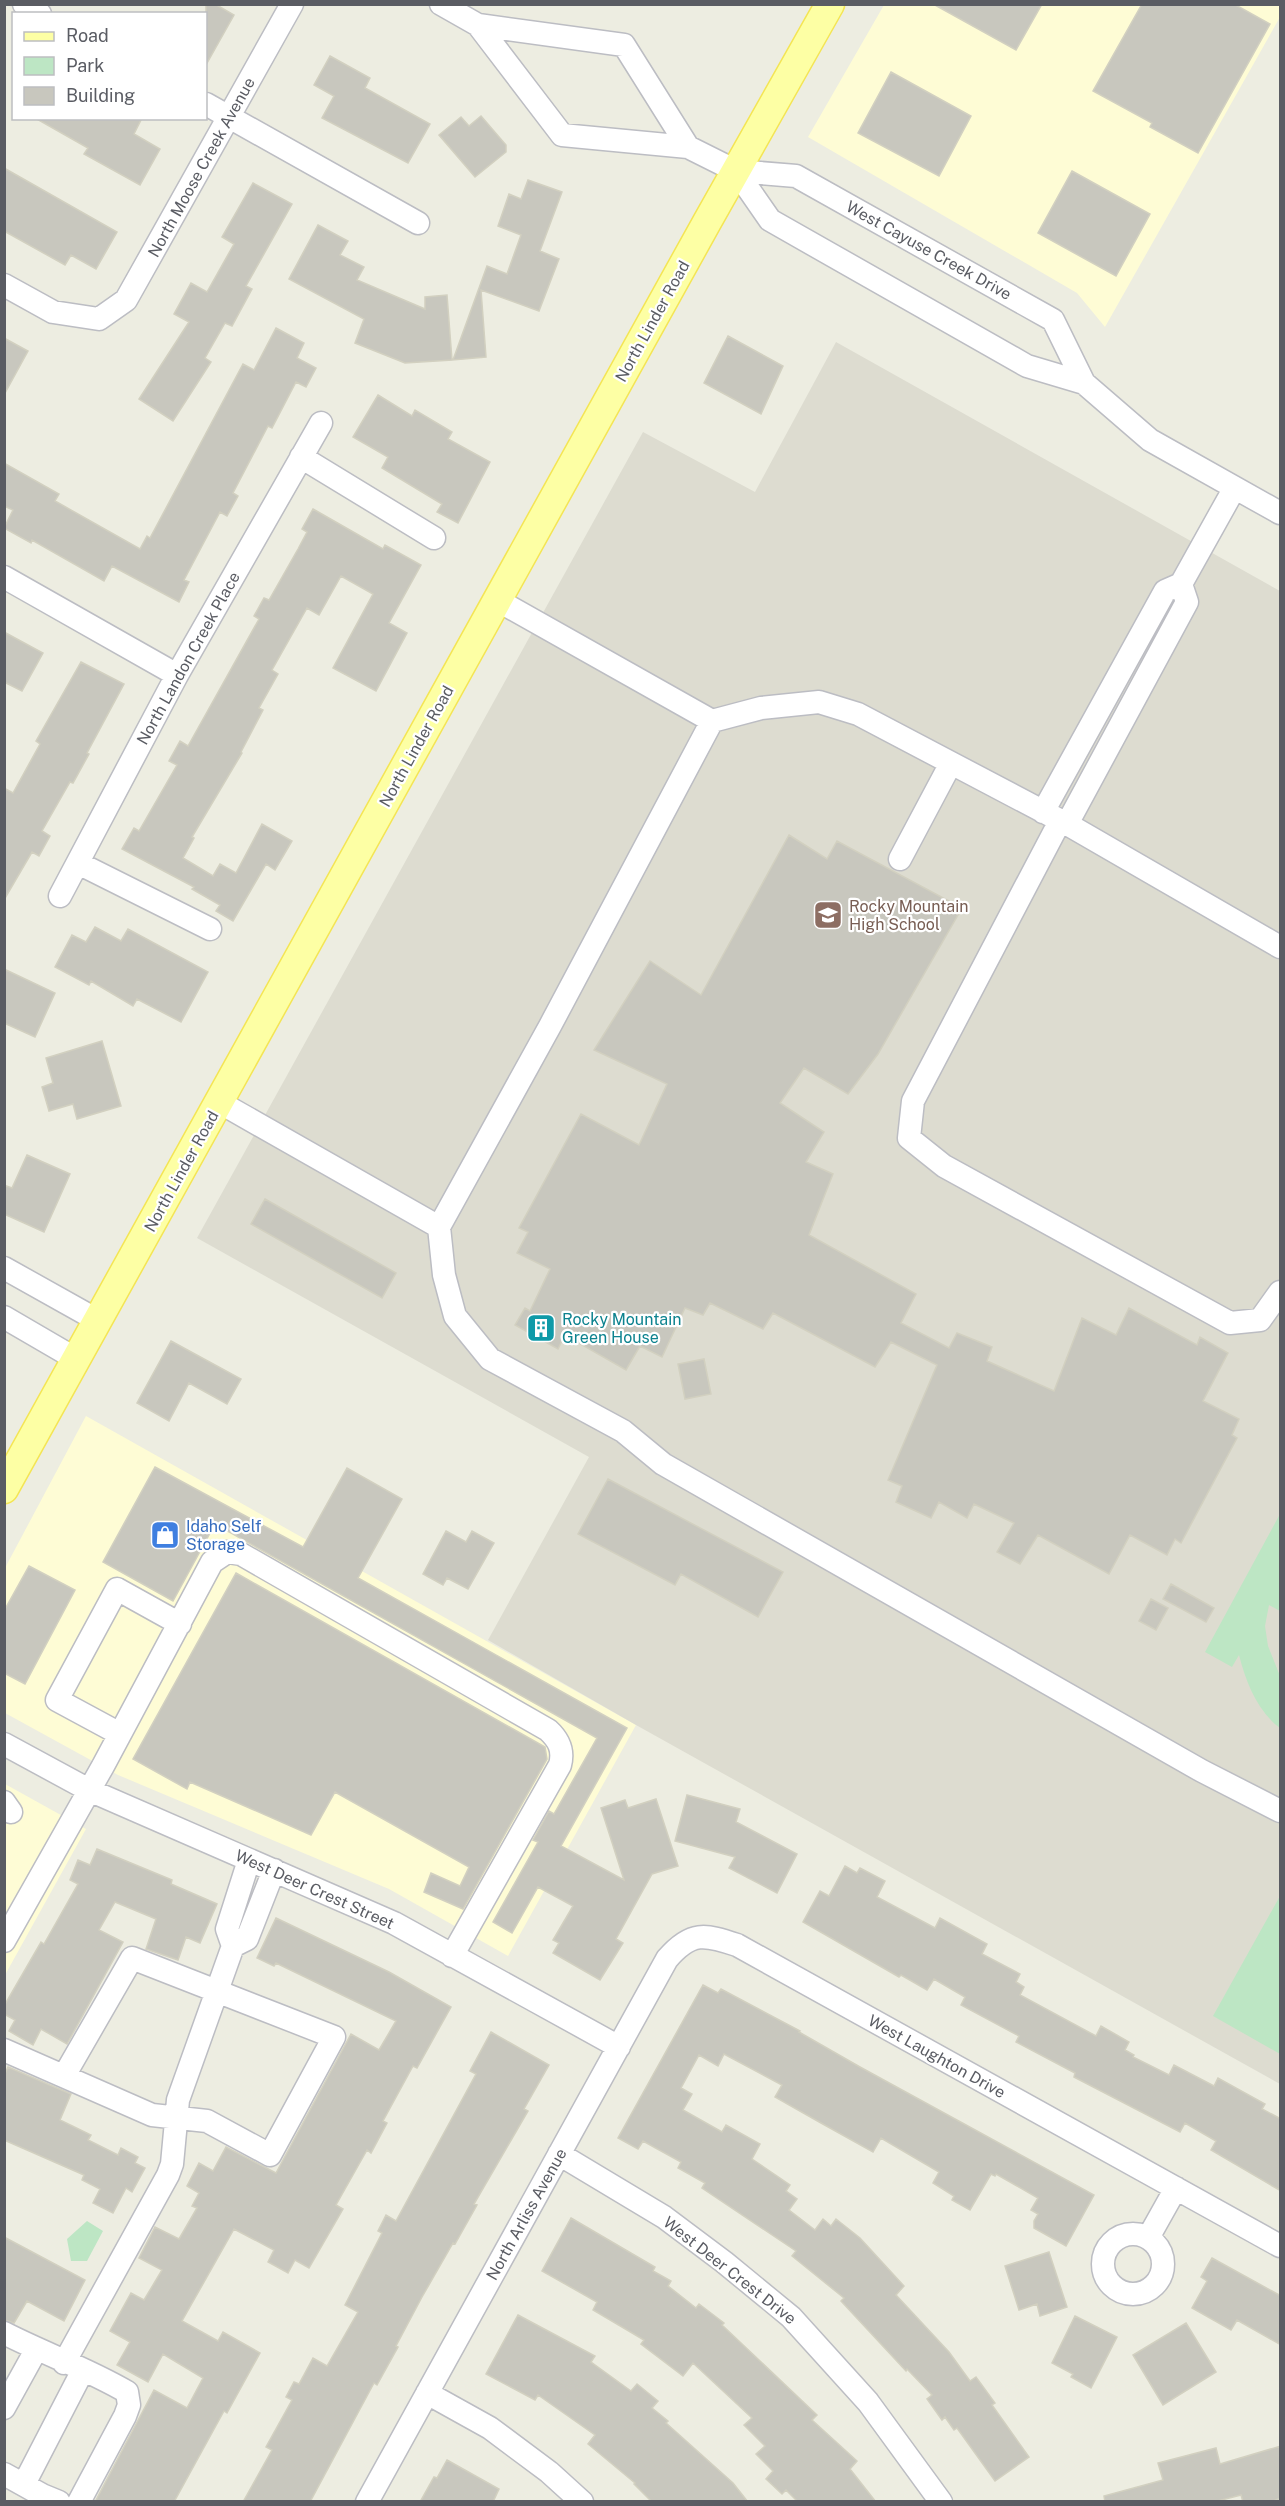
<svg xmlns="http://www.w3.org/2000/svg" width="1285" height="2506" font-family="'Public Sans',sans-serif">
<rect width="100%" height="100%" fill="#edede1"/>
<!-- commercial -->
<path fill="#fefcd5" d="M884 5H1280V17L1105 327 1077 293 808 137Z
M86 1416 636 1725 508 1956 389 1889 118 1775 5 1713V1568Z
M5 1784 86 1829 5 1975Z"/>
<!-- education -->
<path fill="#dddcd0" d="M836 342 1280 591V2084L636 1725 488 1640 589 1457 197 1238 643 432 755 492Z"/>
<!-- green -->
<path fill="#bde6c4" d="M1280 1514V1611L1269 1605 1265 1626 1268 1646 1280 1676V1728C1257 1711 1246 1682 1239 1655L1232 1667 1205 1652Z
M1280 1896V2054L1213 2016Z
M87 2221 103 2231 87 2261H71L67 2239Z"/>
<!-- building -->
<path fill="#c8c7be" stroke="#d2d0c0" stroke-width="1.5" d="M206 4H215L234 15 206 65Z
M933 4H1042L1016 50Z
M1142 4H1234L1270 24 1198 153 1150 127 1152 123 1093 91Z
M330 56 370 78 365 88 430 124 408 163 322 118 334 96 314 85Z
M891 72 971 116 939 176 858 133Z
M481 116 506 145V152L475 177 439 135 461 117 469 126Z
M35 118H142L134 134 160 149 140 185 84 154 88 148Z
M4 168 117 232 96 269 71 255 65 265 4 231Z
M1072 171 1150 214 1116 276 1038 233Z
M528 180 562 192 540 251 559 259 539 311 481 290 486 357 453 360 487 266 507 274 521 235 498 226 509 194 521 199Z
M253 183 292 204 246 286 252 289 232 326 225 323 205 358 211 362 173 421 139 399 189 322 174 314 191 283 207 292 234 244 222 237Z
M318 225 348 241 340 255 364 267 357 280 425 309V297L447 295 452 360 405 363 355 343 364 319 289 279Z
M276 328 304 343 297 358 316 368 306 387 296 382 272 428 268 426 233 493 238 496 227 516 220 512 184 580 189 582 179 602 112 566 104 581 32 540 31 543 4 528 13 510 4 506V463L59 494 55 501 140 549 147 536 150 538 243 364 254 370Z
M728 336 783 366 761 414 704 383Z
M4 338 28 351 4 395Z
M378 395 412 416 415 410 452 432 448 439 490 462 458 523 437 512 442 504 382 468 388 457 353 437Z
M313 509 383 549 385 545 421 565 389 623 407 633 376 691 333 668 373 594 341 576 319 615 307 608 272 670 278 674 259 708 263 710 241 752 242 753 192 837 194 838 183 858 213 876 220 864 236 873 262 824 292 841 275 870 266 864 233 921 216 911 220 905 192 889 194 887 122 849 134 828 139 831 177 765 169 761 180 741 188 746 259 619 254 616 264 598 269 600 298 549 307 532 302 529Z
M4 632 43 653 22 691 4 682Z
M81 662 124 684 87 753 89 754 73 783 70 782 42 831 50 836 39 856 32 852 4 900V788L13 793 40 744 36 741Z
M789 835 827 859 837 841 962 908 878 1054 848 1094 804 1068 780 1103 824 1132 806 1162 833 1174 809 1235 916 1294 901 1323 949 1348 957 1333 992 1347 987 1361 1054 1391 1082 1318 1116 1335 1129 1308 1197 1345 1200 1337 1228 1353 1203 1401 1239 1419 1232 1435 1237 1438 1181 1543 1175 1539 1167 1555 1130 1535 1109 1574 1038 1535 1020 1564 997 1552 1014 1523 974 1504 967 1518 939 1502 931 1518 896 1502 902 1486 888 1480 937 1365 891 1342 875 1367 773 1313 763 1329 710 1303 703 1315 685 1308 662 1357 640 1346 626 1370 565 1335 558 1349 515 1325 525 1308 530 1311 550 1269 517 1253 528 1232 519 1228 581 1114 639 1145 667 1084 594 1050 650 961 701 995Z
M95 927 121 941 128 929 208 972 181 1022 137 999 133 1006 91 981 89 985 55 967 72 935 86 942Z
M4 969 55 993 35 1037 4 1023Z
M102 1041 121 1106 77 1119 73 1104 49 1111 42 1087 53 1083 46 1058Z
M27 1155 70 1174 44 1232 4 1214V1185L12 1188Z
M265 1199 396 1273 382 1298 251 1224Z
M171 1341 241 1379 227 1404 189 1383 169 1421 137 1403Z
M704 1359 711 1394 685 1399 678 1364Z
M155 1467 303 1547 347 1468 402 1499 358 1578 627 1728 561 1846 624 1880 601 1808 625 1800 628 1808 656 1799 678 1866 652 1874 616 1939 623 1943 600 1980 553 1953 559 1943 553 1940 573 1906 538 1887 512 1933 493 1922 538 1842 533 1840 549 1811 554 1814 597 1738 215 1524 173 1601 103 1562Z
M608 1479 783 1572 758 1617 681 1574 675 1585 578 1534Z
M446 1531 466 1542 472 1531 494 1543 468 1589 447 1578 443 1585 423 1574Z
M29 1566 75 1590 25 1684 4 1673V1611Z
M236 1573 545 1747 547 1759 463 1909 424 1892 431 1873 460 1886 469 1867 335 1792 311 1835 190 1782 187 1789 133 1759Z
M1171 1584 1214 1608 1206 1622 1163 1599Z
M1151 1599 1168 1608 1156 1630 1139 1621Z
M687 1795 740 1809 736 1822 797 1854 777 1893 729 1868 735 1857 675 1841Z
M97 1849 172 1880 171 1884 217 1904 200 1943 186 1937 178 1960 146 1949 156 1919 115 1902 99 1930 123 1942 67 2044 41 2029 33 2045 9 2031 15 2020 4 2014V2006L41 1942 44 1944 78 1884 70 1880 78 1860 90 1865Z
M845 1866 857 1873 860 1868 885 1881 877 1897 935 1928 940 1918 987 1944 982 1954 1020 1974 1016 1982 1024 1987 1020 1995 1096 2036 1101 2026 1129 2042 1125 2050 1134 2055 1133 2057 1169 2075 1174 2065 1214 2086 1218 2078 1265 2104 1262 2109 1281 2119V2191L1211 2150 1216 2141 1185 2123 1180 2132 1074 2077 1075 2073 1016 2042 1019 2036 961 2005 965 1997 934 1979 927 1990 901 1975 899 1977 803 1922 820 1891 829 1896Z
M276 1918 389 1972 451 2007 417 2068 413 2066 383 2121 387 2123 371 2153 367 2150 336 2205 343 2209 309 2268 295 2260 288 2273 268 2262 274 2250 234 2229 182 2321 218 2341 223 2332 260 2353 227 2413 224 2411 174 2502H95L154 2390 187 2408 203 2378 163 2354 148 2382 117 2365 130 2342 110 2331 131 2293 144 2300 162 2270 139 2258 155 2227 179 2239 197 2208 192 2206 199 2193 187 2186 199 2163 213 2171 226 2147 276 2173 351 2034 379 2050 396 2021 276 1963 274 1966 257 1958Z
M703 1985 718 1993 721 1989 800 2031 799 2032 860 2067 1094 2195 1066 2246 1034 2228V2221L1038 2214 1031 2210 1038 2198 996 2174 995 2176 991 2174 970 2210 952 2200 954 2196 933 2183 939 2172 881 2138 873 2152 821 2123 775 2097 782 2085 724 2054 718 2066 699 2055 681 2088 692 2094 683 2110 722 2132 726 2125 760 2144 752 2159 790 2185 786 2191 797 2199 789 2210 815 2230 823 2219 831 2226 836 2219 860 2238 904 2286 896 2295 949 2352 970 2381 976 2377 995 2403 992 2405 1029 2457 995 2481 957 2428 954 2430 945 2417 942 2420 927 2399 932 2395 907 2369 906 2371 841 2301 844 2298 792 2256 796 2251 702 2188 705 2183 678 2168 681 2162 643 2141 638 2149 618 2138Z
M491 2032 549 2065 524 2109 528 2111 474 2204 477 2205 455 2244 453 2243 422 2297 396 2346 398 2347 377 2385 374 2383 310 2502H243L272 2450 266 2447 292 2400 286 2397 294 2382 299 2384 313 2358 327 2366 358 2312 345 2305 382 2233 378 2231 386 2215 396 2221 476 2074 470 2071Z
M8 2067 71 2094 60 2120 91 2135 88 2140 118 2155 121 2148 138 2157 135 2163 145 2168 132 2192 126 2188 113 2213 93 2203 100 2189 82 2180 84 2175 4 2140V2076Z
M571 2218 655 2267 653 2271 671 2281 668 2286 696 2308 699 2304 724 2323 722 2325 817 2415 812 2420 857 2461 850 2469 876 2502H798L786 2490 782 2494 766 2479 773 2471 756 2454 765 2446 744 2425 752 2418 693 2363 683 2376 641 2344 644 2340 593 2310 597 2302 542 2271Z
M4 2237 85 2280 64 2321 27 2301 14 2323 4 2320Z
M1049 2252 1067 2307 1040 2316 1037 2304 1019 2310 1005 2266Z
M1212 2258 1281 2296V2345L1237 2320 1231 2330 1192 2308 1207 2281 1201 2277Z
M518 2315 595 2356 591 2362 631 2391 637 2384 658 2401 652 2408 668 2421 666 2423 733 2483 748 2502H652L634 2484 635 2483 588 2444 595 2435 538 2395 535 2400 486 2374Z
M1075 2316 1117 2337 1091 2388 1071 2377 1073 2374 1052 2363Z
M1186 2323 1216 2372 1163 2405 1133 2355Z
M1281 2446V2498L1271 2502H1243L1241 2495 1214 2502H1105L1104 2496 1163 2480 1158 2463 1216 2448 1220 2464Z
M447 2460 499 2489 493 2502H420L434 2477 437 2478Z"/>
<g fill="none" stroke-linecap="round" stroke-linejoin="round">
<!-- minor casing -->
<g stroke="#bcbdc3" stroke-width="25">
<path id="minor" d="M24 4 40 14
M441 4 478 25 624 45 688 147
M478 25 562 135 688 147 736 171 796 176 1053 320 1084 383 1150 440 1280 513
M206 104 418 223
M736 171 770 220 1027 366 1084 383
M4 285 53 312 99 319 126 300 292 4
M301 457 434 538
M4 577 177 675
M497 600 712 721
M1043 812 1165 591 1181 584 1234 489
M1060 821 913 1101 909 1138 944 1166 1230 1323 1260 1320 1280 1292
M1067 824 1187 602 1181 584
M900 859 951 763
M78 863 210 929
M60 896 177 675 321 423
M219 1102 439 1227 444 1275 455 1316 490 1359 623 1431 663 1464 1202 1771 1280 1811
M439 1227 550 1026 712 721 761 708 819 702 858 714 1067 824 1280 947
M4 1268 97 1320
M4 1317 76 1359
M120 1734 57 1700 117 1589 180 1624
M4 1744 89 1790 394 1923 619 2047
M4 1802 11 1812
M249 1860 227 1929 233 1946 247 1939 274 1870
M4 1941 103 1766 212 1562 227 1552 241 1554 548 1730C559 1740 564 1750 560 1765L452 1956
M4 2050 152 2115 207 2121 270 2155 334 2037 132 1958 64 2076
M559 2154 664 2217 724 2262 791 2317 868 2402 941 2502
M1103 2264a30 30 0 1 1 60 0a30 30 0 1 1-60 0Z
M1148 2238 1176 2188
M4 2333C45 2354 88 2369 127 2392L129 2405 125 2416 79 2502
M64 2363 168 2175 172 2164 178 2100 233 1946
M427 2393 490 2428 549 2472 582 2502
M4 2408 36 2350
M4 2474 42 2495 59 2502
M24 2484 83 2370
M367 2502 667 1959C691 1931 705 1934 737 1945L1280 2246"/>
</g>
<!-- major casing -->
<g stroke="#f4e554" stroke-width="31">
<path id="major" d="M4 1489 707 222 830 4"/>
</g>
<!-- minor -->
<use href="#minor" stroke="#fff" stroke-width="22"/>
<!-- major -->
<use href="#major" stroke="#fdffa4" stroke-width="28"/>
</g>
<!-- icons -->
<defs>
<g id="school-square" transform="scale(1.5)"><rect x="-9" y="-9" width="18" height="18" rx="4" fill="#8d6e63" stroke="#fff"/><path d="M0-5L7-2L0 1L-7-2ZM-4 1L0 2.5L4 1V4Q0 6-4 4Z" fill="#fff"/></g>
<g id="building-square" transform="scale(1.5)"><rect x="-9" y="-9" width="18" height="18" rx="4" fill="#0f9aa8" stroke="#fff"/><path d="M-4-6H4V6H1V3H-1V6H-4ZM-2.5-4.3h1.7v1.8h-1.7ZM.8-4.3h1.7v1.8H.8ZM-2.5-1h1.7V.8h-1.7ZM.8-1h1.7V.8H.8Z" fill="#fff"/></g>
<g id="shop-square" transform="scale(1.5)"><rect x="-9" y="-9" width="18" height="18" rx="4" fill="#3f7fe0" stroke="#fff"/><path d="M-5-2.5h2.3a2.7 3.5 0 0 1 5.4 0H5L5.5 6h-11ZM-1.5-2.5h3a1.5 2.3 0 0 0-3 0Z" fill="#fff"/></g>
</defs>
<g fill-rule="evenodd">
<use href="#school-square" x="828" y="915"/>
<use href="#building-square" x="541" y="1328"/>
<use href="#shop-square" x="165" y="1535"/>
</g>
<g text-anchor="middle" stroke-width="4.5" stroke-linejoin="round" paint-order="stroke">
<!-- street labels -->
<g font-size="16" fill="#5a5c63" stroke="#fff">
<text transform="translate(201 167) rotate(-61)" y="6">North Moose Creek Avenue</text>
<text transform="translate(929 250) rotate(29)" y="6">West Cayuse Creek Drive</text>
<text transform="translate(652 321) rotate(-61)" y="6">North Linder Road</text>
<text transform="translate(188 658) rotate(-61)" y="6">North Landon Creek Place</text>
<text transform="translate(416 746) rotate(-61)" y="6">North Linder Road</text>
<text transform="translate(181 1171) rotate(-61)" y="6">North Linder Road</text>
<text transform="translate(315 1889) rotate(24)" y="6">West Deer Crest Street</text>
<text transform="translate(937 2056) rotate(29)" y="6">West Laughton Drive</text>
<text transform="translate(526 2214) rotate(-61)" y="6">North Arliss Avenue</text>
<text transform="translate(730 2270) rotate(38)" y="6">West Deer Crest Drive</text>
</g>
<!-- education labels -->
<g font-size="16" fill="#785e54" stroke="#fff" text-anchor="start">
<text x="849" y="912">Rocky Mountain<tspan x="849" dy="18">High School</tspan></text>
</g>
<!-- culture labels -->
<g font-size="16" fill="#0d838f" stroke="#fff" text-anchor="start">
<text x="562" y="1325">Rocky Mountain<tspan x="562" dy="18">Green House</tspan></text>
</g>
<!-- shop labels -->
<g font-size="16" fill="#366cbe" stroke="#fff" text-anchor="start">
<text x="186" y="1532">Idaho Self<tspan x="186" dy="18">Storage</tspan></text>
</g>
</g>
<!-- border -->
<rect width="1285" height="2506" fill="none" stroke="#5a5c63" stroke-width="12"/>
<!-- legend -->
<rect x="12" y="12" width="195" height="108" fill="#ffffff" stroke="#bdbec1" stroke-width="1.5"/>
<rect x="24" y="32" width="30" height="9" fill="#fdffa4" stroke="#bdbec1" stroke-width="1.5"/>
<text x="66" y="42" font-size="18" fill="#5a5c63">Road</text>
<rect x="24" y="57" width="30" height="18" fill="#bde6c4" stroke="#bdbec1" stroke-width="1.5"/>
<text x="66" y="72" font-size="18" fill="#5a5c63">Park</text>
<rect x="24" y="87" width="30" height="18" fill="#c8c7be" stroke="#bdbec1" stroke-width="1.5"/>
<text x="66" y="102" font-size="18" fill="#5a5c63">Building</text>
</svg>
